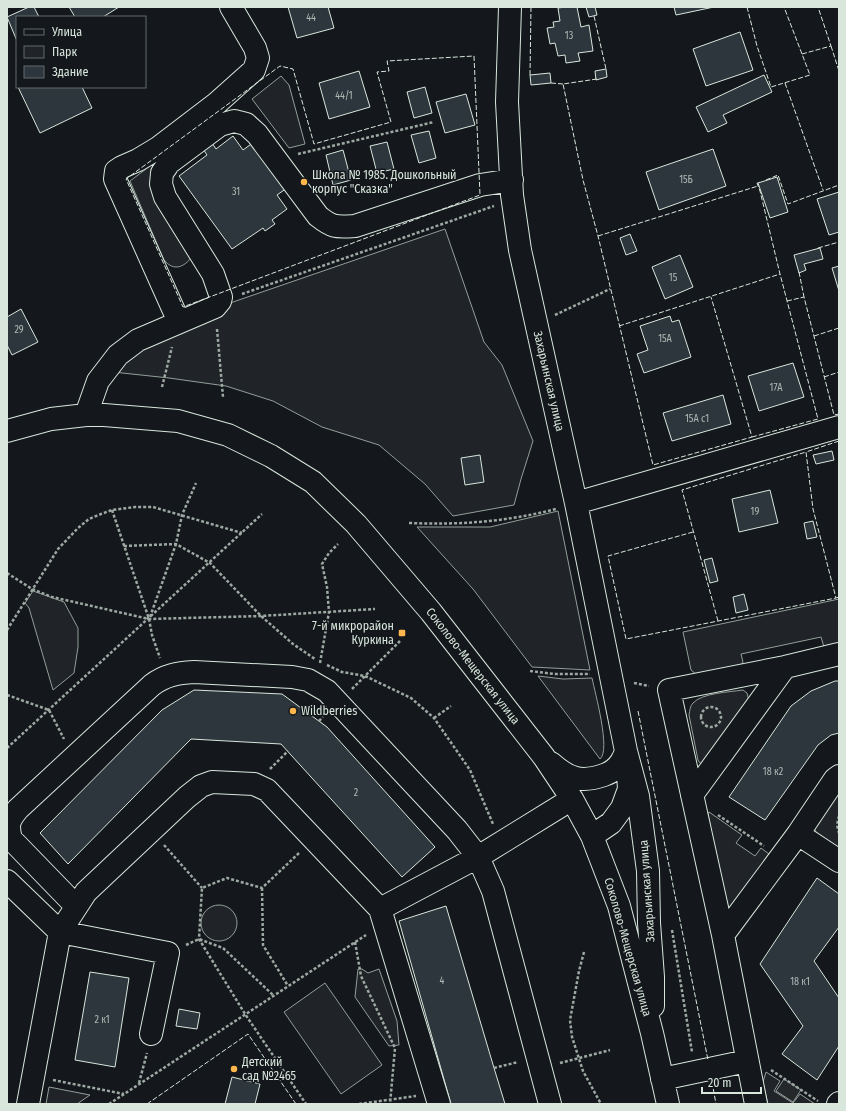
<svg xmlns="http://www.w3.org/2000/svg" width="846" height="1111" font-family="'Fira Sans Condensed',sans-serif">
<rect width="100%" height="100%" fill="#14181c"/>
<!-- green -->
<path fill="#202428" stroke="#939e99" d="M281 76 289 85 305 144 289 148 252 99Z
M154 163 153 174 192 257C184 267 174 272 164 260L130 181Z
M445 229 484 342 502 365 533 441 521 479 514 505 453 516 425 484 379 445 322 427 273 401 226 386 169 378 113 372 148 342 233 302Z
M558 511 590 670 532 667 473 589 417 527H490Z
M33 591 64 602 78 628V647L74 673 53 690 29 608 25 603Z
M839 599V648L824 647 821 637 741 654 743 662 739 667 697 675 691 670 683 632Z
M538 676 563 679 592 678C595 693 611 750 600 759Z
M743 690 747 693 749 701 702 764 699 762 698 760 689 715C690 710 690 706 693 703 702 693 730 692 743 690Z
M839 784V848L816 832 814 828Z
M709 812 742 835 736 843 755 856 761 848 769 854 733 907 730 908 727 906 723 896 708 814Z
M201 923a18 18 0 1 1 36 0a18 18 0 1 1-36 0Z
M358 969H362L368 973 379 969 397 1021 399 1045 389 1046 355 997Z
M325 983 382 1065 341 1094 284 1012Z
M766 1072 780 1081 774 1091 793 1103 800 1094 815 1104H768L763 1082Z
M49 1087 90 1095 77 1104H46Z"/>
<!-- parking -->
<path fill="#24282b" stroke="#939e99" d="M784 1079 801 1090 793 1102 776 1091Z"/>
<!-- building -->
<path fill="#2c363c" stroke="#d8e6dc" d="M29 7H34L39 17H17V41L7 17Z
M69 7H119L103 17H75Z
M288 7H328L334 28 297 38Z
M566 7H577L581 27 589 25 593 51 578 53 580 61 566 63 565 55 558 56 555 43 550 44 547 28 554 27 553 22 560 21 558 8Z
M586 7H595L597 15 589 17Z
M674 7H714L676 15Z
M740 32 753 70 706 86 693 49Z
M606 69 607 77 596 80 595 71Z
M359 71 370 107 329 119 319 83Z
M550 73 551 83 531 85 530 75Z
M764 75 772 92 723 115 727 123 708 132 696 107Z
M18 87H82L92 108 40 133Z
M425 87 432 113 414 118 407 92Z
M466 94 475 125 445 133 436 102Z
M429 131 436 158 419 163 411 135Z
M233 136 243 150 254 142 287 188 277 195 287 209 272 220 275 224 265 231 263 228 232 249 179 176 207 155 203 149 212 143 216 149Z
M387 142 394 169 377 173 370 146Z
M713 149 726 186 659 210 646 172Z
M343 150 351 180 333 185 326 155Z
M777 177 788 212 770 218 758 183Z
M839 192V232L829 235 817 199Z
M630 234 637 251 626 255 620 238Z
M820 248 823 259 804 264 806 270 799 273 794 255Z
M680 255 693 287 665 299 652 267Z
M839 266V291L832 268Z
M21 309 38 342 12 355 7 345V317Z
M670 316 672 322 679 320 691 357 644 373 637 354 648 350 640 326Z
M793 363 804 397 759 411 748 376Z
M723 395 731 424 672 441 663 413Z
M832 451 834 460 816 464 813 455Z
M480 455 484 482 465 485 461 458Z
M770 490 778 523 739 532 732 499Z
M813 521 817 537 807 539 804 523Z
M712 558 718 581 710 583 704 560Z
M744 594 748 610 736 613 733 597Z
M835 681H839V733L831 735 818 745 765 820 729 797 791 706 811 691Z
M194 690 282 694 327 727 435 847 402 877 281 744 191 739 68 864 40 833 162 710Z
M817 878 839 894V927L814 961 839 998V1046L817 1080 782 1054 803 1026 760 964Z
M446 906 494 1068 505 1104H451L399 921Z
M90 972 129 978 115 1067 75 1060Z
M179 1009 200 1013 197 1029 176 1026Z
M232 1077 260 1084 255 1104H225Z"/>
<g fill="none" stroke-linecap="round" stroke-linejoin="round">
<!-- minor casing -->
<g stroke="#d8e6dc" stroke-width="24">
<path id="minor" d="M510 7 507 102 512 195 520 250 576 503 626 751 638 796 648 871 649 923 653 977V1006
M179 322 115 179 116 171 122 167 138 160 158 148 217 103 254 70 258 58 255 48 231 7
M86 415 98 381 118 355 138 340 215 307 220 301 221 297 213 274 165 197 161 184 162 173 169 163 220 125 234 121 246 124 257 134 318 216C333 228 336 227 355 226L480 185 512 180
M7 431 51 419 86 415H104L178 421 228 435 271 456 313 482 356 524 431 612 544 757 572 799 592 836 619 906 652 1033 668 1104
M576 503 839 427
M551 763C569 779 581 783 604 775 610 773 617 768 621 762 623 759 625 754 626 751
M692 795 785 667
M798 834 839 861
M592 836 611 823 622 808 629 789 628 774
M7 881 60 932 28 1104
M76 906 11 839C7 824 9 820 18 809L152 685C165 675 178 673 194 672L292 677 308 680 327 691 457 830 478 857 493 891 550 1104
M380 909 478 857 572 799
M723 935 798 834 835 779 839 776
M151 1034 168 953 60 932 86 892 187 797 201 786 212 782 254 784 267 790 380 909 439 1104
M662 1079 747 1061
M756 1104 723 935 669 690 785 667 839 654
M838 1104 839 1103"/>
</g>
<!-- path -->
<path stroke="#9da8a2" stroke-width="2.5" stroke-dasharray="3 2" stroke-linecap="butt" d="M298 154 434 122
M242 294 494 206
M555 315 610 289
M217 329 223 397
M162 387 172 347
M112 510 149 619 152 635 160 658
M409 523C461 525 505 522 556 509
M124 546 176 544 210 563 261 616 293 644 315 659
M7 573 32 589 52 597 149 619 261 616 375 609
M150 617 176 544 182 515 196 483
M7 630 58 549 78 528 89 519 101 514 112 510 135 507H153L242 533
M320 663 329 612 327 587 322 564 329 553 338 544
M327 665 342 672 365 676 411 698 434 718 470 770 493 824
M530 671 554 674H590
M634 683 649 686
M352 689 400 641
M7 695 49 710 64 739
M701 717a10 10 0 1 1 20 0a10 10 0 1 1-20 0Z
M434 718 451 706
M319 721 323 717
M7 748 262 514
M270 769 288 751
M718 815 764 846
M839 816 837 825 839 833
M164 845 202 888
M299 853 262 888 227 878 202 888 199 939 245 1014 306 1104
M262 888 263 945 288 986
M672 930 692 1052
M355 942 361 976 395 1048 390 1104
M186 945 199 939 223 948 273 995
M584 952 579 971 570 1020 572 1037 583 1071 601 1104
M560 1063 610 1050
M494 1068 518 1062
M771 1070 818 1101
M53 1080 124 1094
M139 1083 147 1053
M109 1104 366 935
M359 1104 416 1096"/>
<!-- minor -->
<use href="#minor" stroke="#14181c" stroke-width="22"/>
<!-- fence -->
<path stroke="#d8e6dc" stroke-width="1" stroke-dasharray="5 2" stroke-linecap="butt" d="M747 7 757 46 771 87 810 75 784 7
M594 16 606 69
M831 46 839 71
M802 54 831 46 818 7
M474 56 480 195 183 307 126 179 280 66 293 69 314 144 391 122 377 72 389 71 387 61Z
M530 75 531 7
M597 79 563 84 583 180 598 236 653 465 752 437 711 297
M551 83 563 84
M785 83 823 190
M766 180 778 175 788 204 839 185
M598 236 758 186
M818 248 839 242
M799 272 804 297
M787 301 804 297 834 415 839 414
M619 326 780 274 760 191 757 183 760 182
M814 336 839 328
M824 377 839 372
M752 437 818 419 780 274
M839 441 806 452 813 509 836 598 839 597
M693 532 608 556 626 639 836 598
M718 621 682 490 806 452
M638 711 708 1060
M712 1082 716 1104
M147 1104 248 1034 296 1104"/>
</g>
<!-- markers -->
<g fill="#ffb74d" stroke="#14181c" stroke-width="1.5">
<circle cx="304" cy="182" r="4"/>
<rect x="398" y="629" width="8" height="8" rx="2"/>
<circle cx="293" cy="711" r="4"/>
<circle cx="234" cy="1069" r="4"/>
</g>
<g text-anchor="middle" stroke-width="3" stroke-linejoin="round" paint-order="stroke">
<!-- number labels -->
<g font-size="10" fill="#adbab4">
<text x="311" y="21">44</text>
<text x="569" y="39">13</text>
<text x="344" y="99">44/1</text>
<text x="686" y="183">15Б</text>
<text x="236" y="195">31</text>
<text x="673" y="281">15</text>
<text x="19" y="333">29</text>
<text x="665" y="342">15А</text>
<text x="776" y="391">17А</text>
<text x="697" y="422">15А с1</text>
<text x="755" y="515">19</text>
<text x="773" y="775">18 к2</text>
<text x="356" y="796">2</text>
<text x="442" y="984">4</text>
<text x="800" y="985">18 к1</text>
<text x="102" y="1023">2 к1</text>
</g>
<!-- poi labels -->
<g font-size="12" fill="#d8e6dc" stroke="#14181c" text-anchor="start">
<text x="312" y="179">Школа № 1985. Дошкольный<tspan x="312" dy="14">корпус "Сказка"</tspan></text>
<text x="394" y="630" text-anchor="end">7-й микрорайон<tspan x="394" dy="14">Куркина</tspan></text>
<text x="301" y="715">Wildberries</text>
<text x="242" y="1066">Детский<tspan x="242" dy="14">сад №2465</tspan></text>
</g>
<!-- street labels -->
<g font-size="12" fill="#d8e6dc" stroke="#14181c">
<text transform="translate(549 381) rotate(77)" y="4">Захарьинская улица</text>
<text transform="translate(473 666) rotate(52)" y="4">Соколово-Мещерская улица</text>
<text transform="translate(647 891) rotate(-94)" y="4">Захарьинская улица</text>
<text transform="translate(628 947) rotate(74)" y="4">Соколово-Мещерская улица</text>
</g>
</g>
<!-- border -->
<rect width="846" height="1111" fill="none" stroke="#d8e6dc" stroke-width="16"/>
<!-- legend -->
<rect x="16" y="16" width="130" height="72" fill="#14181c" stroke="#626a69"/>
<rect x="24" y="29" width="20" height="6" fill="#14181c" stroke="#626a69"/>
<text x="52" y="36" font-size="12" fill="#d8e6dc">Улица</text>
<rect x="24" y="46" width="20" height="12" fill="#202428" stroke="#626a69"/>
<text x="52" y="56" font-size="12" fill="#d8e6dc">Парк</text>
<rect x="24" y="66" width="20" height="12" fill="#2c363c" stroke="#626a69"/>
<text x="52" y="76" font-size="12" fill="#d8e6dc">Здание</text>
<!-- scale -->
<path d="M702 1087v6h59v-6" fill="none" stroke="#d8e6dc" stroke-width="2"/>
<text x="708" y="1087" font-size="12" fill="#d8e6dc" stroke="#14181c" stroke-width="3" paint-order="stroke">20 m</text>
</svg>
